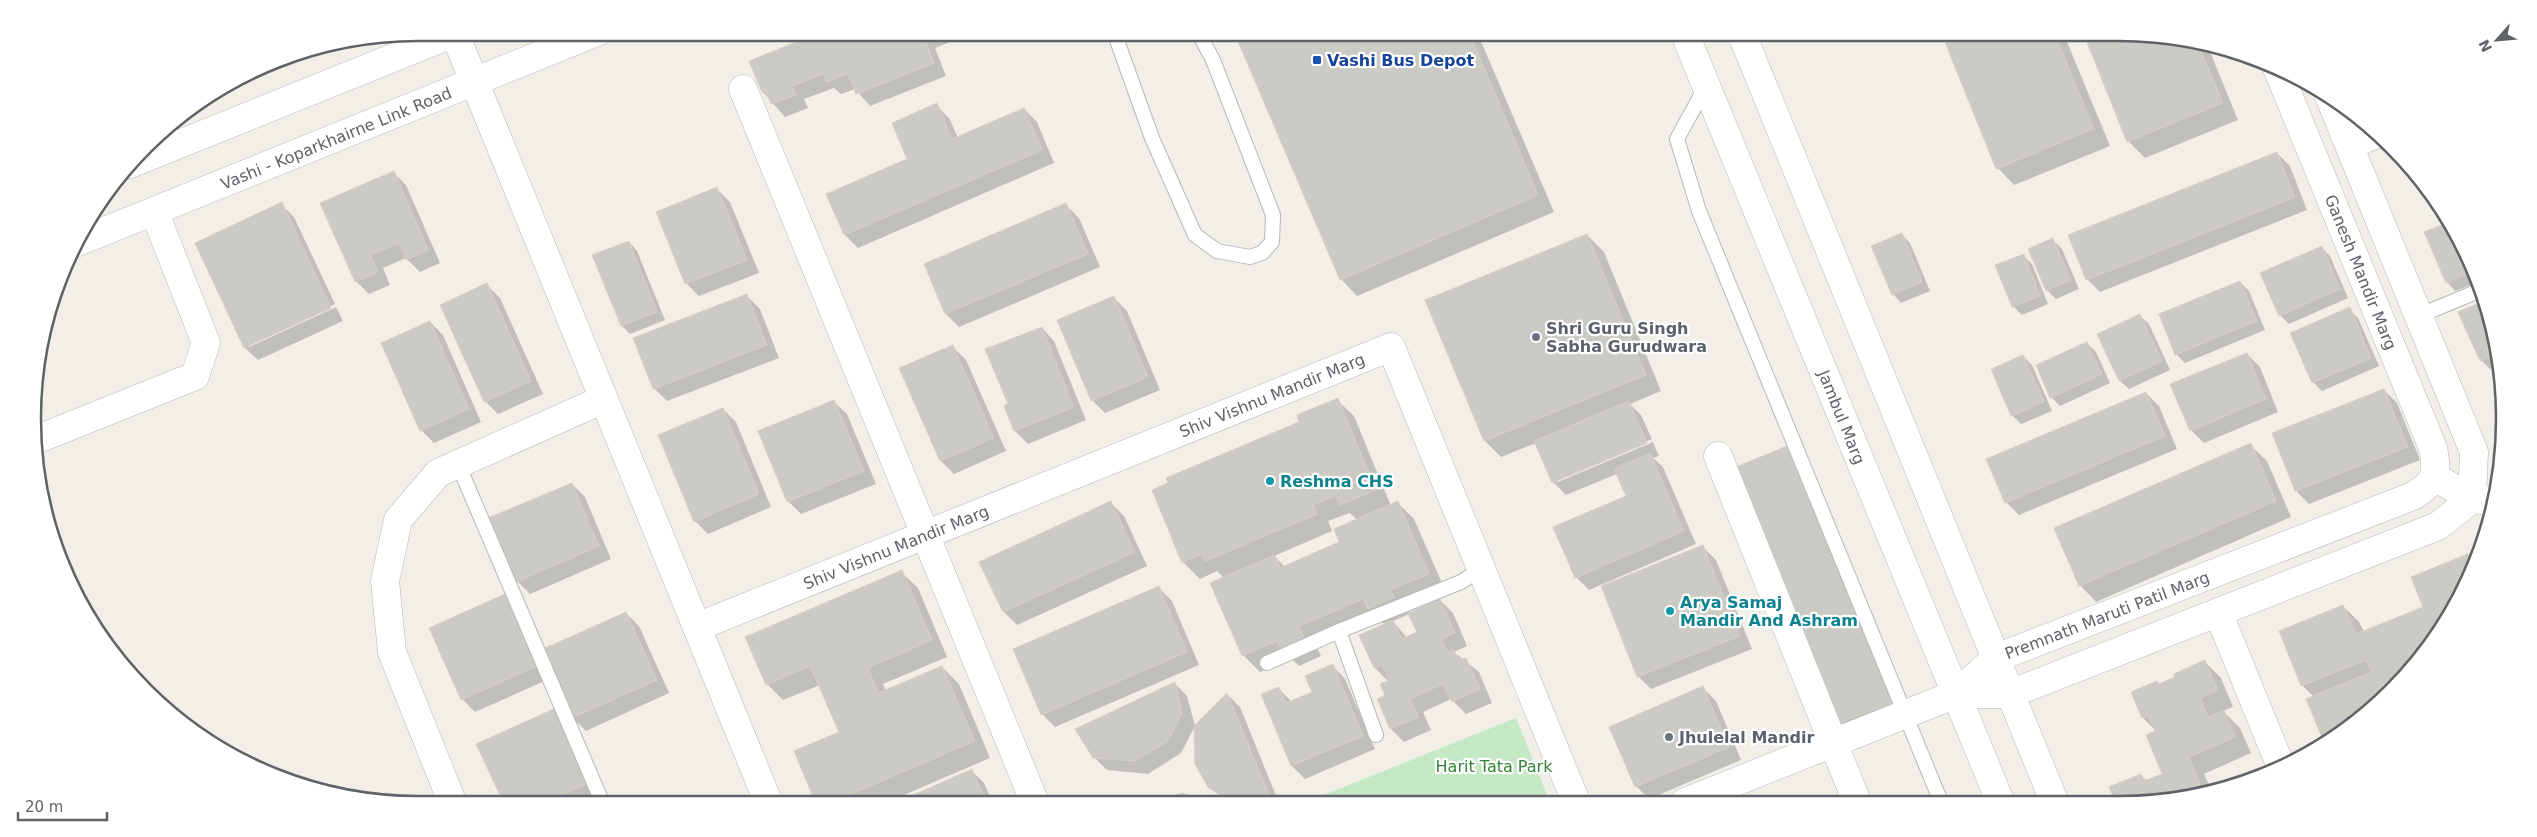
<svg xmlns="http://www.w3.org/2000/svg" width="2537" height="837" font-family="'DejaVu Sans',sans-serif">
<rect width="100%" height="100%" fill="#f1efe8"/>
<!-- green -->
<path fill="#c5e8c5" d="M1516 718 1550 802 1304 803Z"/>
<!-- shadow -->
<path fill="#0003" fill-rule="evenodd" d="M824 32H844L851 40 870 32H975L935 48 946 76 870 106 855 89 841 94 834 88 804 99 808 108 785 117 763 92Z
M1235 32H1477L1554 212 1357 296 1341 279Z
M1942 32H2063L2110 146 2014 185 1998 168Z
M2118 32 2194 40 2207 44 2238 120 2145 158 2128 141Z
M936 105 949 118 958 138 1024 109 1037 122 1054 163 858 248 845 235 828 194 909 159Z
M2277 153 2290 166 2307 210 2100 292 2087 279Z
M393 172 406 185 440 263 420 272 406 258 383 268 390 285 369 294 356 281Z
M717 189 730 202 759 273 699 296 686 283Z
M281 204 294 217 335 304 249 345V347L336 307 343 321 258 360 245 348 197 244Z
M1066 205 1079 218 1100 267 959 327 946 314 925 265Z
M2449 223 2475 271 2478 282 2455 291 2447 282 2426 233Z
M1587 235 1604 252 1661 391 1630 404 1641 415 1652 439 1558 480V482L1653 442 1659 456 1653 458 1663 467 1696 544 1589 590 1576 577 1627 497 1617 474 1566 495 1553 482 1536 443 1501 457 1485 441 1427 301Z
M1902 235 1910 243 1930 291 1901 303 1893 294Z
M2053 240 2062 249 2079 289 2056 299 2047 290Z
M629 242 637 251 665 320 630 334 622 326Z
M2321 247 2330 256 2348 298 2289 324 2280 315Z
M2023 256 2032 264 2048 304 2022 315 2013 306Z
M2240 282 2249 291 2265 330 2185 363 2176 354Z
M487 285 500 298 543 394 498 414 485 401Z
M747 296 760 309 779 358 667 401 654 388Z
M1114 298 1127 311 1160 390 1105 413 1092 400Z
M2485 302 2497 343 2499 365 2490 369 2481 360 2460 313Z
M2349 309 2358 318 2379 366 2322 391 2313 382Z
M2140 316 2149 324 2170 370 2129 389 2120 381Z
M430 322 443 335 481 422 434 443 421 430Z
M1042 328 1054 341 1086 420 1028 444 1015 431 1006 407 1009 405Z
M2087 343 2096 352 2110 383 2060 406 2051 397Z
M953 347 966 360 1006 451 954 474 941 461 901 369Z
M2247 354 2260 367 2278 412 2204 443 2191 430Z
M2023 356 2032 365 2052 411 2021 424 2012 415Z
M2384 390 2397 403 2420 460 2309 504 2296 491 2274 434Z
M2146 393 2159 406 2177 449 2019 515 2006 502Z
M1337 400 1354 416 1391 506 1398 503 1414 519 1445 590 1407 607 1410 614 1440 600 1453 613 1467 646 1454 652 1479 672 1492 703 1466 714 1451 699 1423 712 1431 730 1404 742 1391 729 1379 699 1387 696 1388 681 1375 668 1385 625 1377 616 1315 643 1321 656 1299 666 1291 658 1260 672 1243 655 1224 578 1217 571 1200 579 1183 562 1301 422ZM1350 513 1357 520 1341 543 1285 567 1274 556 1332 531 1328 521ZM1410 614 1418 633 1407 638 1393 621Z
M834 402 847 414 876 484 801 514 788 501Z
M723 409 736 422 771 507 708 534 695 521Z
M2250 445 2267 461 2291 517 2096 602 2080 585Z
M1737 468 1910 718 1856 739 1840 723Z
M572 484 585 497 611 559 530 594 517 581Z
M1111 503 1124 516 1147 566 1017 625 1004 612Z
M1703 547 1716 560 1752 649 1651 689 1638 676Z
M2475 553 2453 611 2373 709 2314 697 2302 685 2343 606 2359 622 2364 632 2425 608 2413 578Z
M901 572 918 588 947 657 883 684 886 691 942 667 959 684 990 758 883 804H818L840 732 820 685 783 700 767 684Z
M1159 588 1172 601 1199 665 1055 727 1042 714Z
M505 596 518 609 549 679 475 712 462 699Z
M626 613 639 626 669 693 586 731 573 718Z
M2205 662 2221 678 2233 707 2223 711 2240 728 2251 753 2204 774 2211 789 2169 801H2116L2110 788 2140 775 2147 781 2164 774 2157 732 2143 718 2160 685Z
M1333 666 1345 679 1375 749 1305 779 1292 766 1262 695 1279 689 1292 702 1314 692Z
M1174 683 1187 696 1195 726 1181 753 1148 774 1107 770 1094 757Z
M1703 688 1716 701 1741 760 1649 799 1636 786Z
M1227 694 1240 707 1279 803H1228L1209 786Z
M568 722 602 795 582 804H506L478 745Z
M971 770 984 783 993 803 896 804Z"/>
<!-- building -->
<path fill="#cccac5" stroke="#d6d1c6" d="M821 32H841L845 41 866 32H931L923 35 934 63 856 94 848 74 827 82 824 74 792 86 796 95 771 104 766 91 762 92 749 61Z
M1234 32H1469L1538 195 1340 280Z
M1941 32H2054L2094 129 1996 169Z
M2083 32H2118L2197 41 2223 103 2127 142Z
M937 103 952 139 1024 108 1042 150 844 235 826 194 907 159 892 123Z
M2277 152 2295 197 2086 280 2068 235Z
M394 171 428 250 406 260 399 243 371 255 378 272 355 282 320 203Z
M717 187 747 260 685 284 656 212Z
M282 202 331 308 244 348 195 243Z
M1066 203 1088 254 945 314 924 264Z
M2449 222 2475 271 2446 283 2424 232Z
M1902 233 1922 282 1892 295 1871 246Z
M1587 234 1646 375 1484 441 1425 300Z
M2053 238 2071 280 2046 291 2028 249Z
M629 241 657 312 621 326 592 255Z
M2322 246 2340 289 2279 316 2260 273Z
M2024 254 2040 296 2012 307 1995 265Z
M2240 281 2257 321 2175 355 2159 314Z
M487 283 531 381 484 402 440 305Z
M747 294 767 345 653 389 633 338Z
M1114 296 1148 377 1091 401 1057 320Z
M2484 301 2498 353 2480 361 2458 312Z
M2350 307 2371 358 2312 383 2290 333Z
M2140 314 2162 361 2119 381 2097 334Z
M430 321 469 409 420 431 381 343Z
M1042 327 1074 407 1014 431 1004 406 1008 404 985 349Z
M2087 342 2102 374 2050 398 2036 365Z
M953 345 994 438 940 461 899 368Z
M2247 353 2266 399 2190 431 2170 384Z
M2023 355 2044 402 2011 416 1991 369Z
M2384 389 2408 447 2295 491 2272 433Z
M2146 392 2165 436 2005 503 1986 459Z
M1338 398 1376 490 1340 505 1336 495 1313 505 1317 514 1205 561 1202 554 1182 563 1152 490 1168 483 1166 478 1299 422 1297 415Z
M834 400 864 471 787 502 758 431Z
M1629 401 1647 443 1552 483 1534 441Z
M723 408 759 494 694 522 658 435Z
M2251 443 2276 501 2079 586 2054 528Z
M1792 444 1895 702 1839 723 1736 467Z
M1650 453 1684 531 1575 578 1553 527 1626 496 1614 469Z
M572 483 599 546 516 582 488 518Z
M1111 501 1135 552 1003 612 979 562Z
M1398 501 1429 574 1391 590 1394 597 1368 609 1363 599 1299 626 1305 640 1281 650 1277 641 1242 656 1210 583 1275 555 1280 568 1339 542 1334 529Z
M1703 545 1740 636 1637 677 1601 586Z
M2475 551 2453 611 2440 626 2432 630 2434 635 2388 691 2381 693 2383 697 2373 709 2324 742 2306 699 2371 672 2366 660 2301 686 2279 631 2343 605 2356 634 2423 607 2411 577Z
M902 570 932 640 868 668 878 693 942 666 975 741 828 804H816L794 751 839 732 810 666 766 685 745 637Z
M1159 586 1187 652 1041 715 1013 649Z
M505 594 537 666 461 700 429 628Z
M1440 599 1455 633 1441 639 1448 652 1453 649 1459 660 1466 658 1480 689 1452 702 1443 684 1410 699 1419 717 1390 729 1377 699 1385 695 1380 684 1389 680 1382 665 1374 668 1359 635 1393 620 1402 639 1417 632 1408 613Z
M626 612 657 680 572 718 541 650Z
M2205 660 2218 691 2200 698 2208 717 2224 710 2235 737 2189 757 2200 784 2176 794 2178 798 2169 801H2115L2109 787 2141 774 2144 781 2162 774 2146 735 2155 731 2148 716 2142 718 2131 692 2157 681 2159 684 2175 677 2174 674Z
M1333 664 1363 736 1291 766 1261 694 1279 687 1286 703 1312 692 1305 676Z
M1175 682 1182 713 1168 741 1134 761 1093 758 1075 729Z
M1703 686 1729 747 1635 787 1609 727Z
M1227 693 1272 802 1231 803 1208 787 1195 764 1194 726Z
M556 708 590 782 541 804H504L476 744Z
M972 769 987 803 893 804Z
M1182 793 1215 803H1154Z"/>
<g fill="none" stroke-linecap="round" stroke-linejoin="round">
<!-- service casing -->
<g stroke="#b5b8bc" stroke-width="16">
<path id="service" d="M1114 32 1152 138 1195 235 1217 251 1250 257 1262 253 1272 242 1273 215 1213 60 1198 32
M1706 86 1677 139 1699 211 1941 802
M2418 316 2481 290
M458 464 603 804
M1267 663 1339 631
M1376 735 1339 631 1461 582 1481 569"/>
</g>
<!-- minor casing -->
<g stroke="#b5b8bc" stroke-width="29">
<path id="minor" d="M743 89 1035 803
M2329 96 2474 452 2472 499
M2349 145 2377 134
M33 441 195 376 206 343 154 211
M1718 456 1857 802
M2435 477 2472 499 2494 501
M2218 612 2281 767
M697 627 1391 347 1576 802
M1956 694H2010L2438 526 2472 499
M1685 802 1956 694 1996 658 2413 496C2436 482 2438 474 2433 448L2277 68
M453 804 392 652 385 581 398 520 438 473 604 399"/>
</g>
<!-- tertiary casing -->
<g stroke="#b5b8bc" stroke-width="29">
<path id="tertiary" d="M454 32 769 804"/>
</g>
<!-- secondary casing -->
<g stroke="#b6babf" stroke-width="29">
<path id="secondary" d="M1684 32 2000 801
M1741 32 2054 801
M130 164 457 32
M75 243 597 32"/>
</g>
<!-- service -->
<use href="#service" stroke="#fff" stroke-width="14"/>
<!-- minor -->
<use href="#minor" stroke="#fff" stroke-width="28"/>
<!-- tertiary -->
<use href="#tertiary" stroke="#fff" stroke-width="28"/>
<!-- secondary -->
<use href="#secondary" stroke="#fff" stroke-width="28"/>
</g>
<!-- markers -->
<rect fill="#1a4fb4" stroke="#fff" stroke-width="2" x="1312" y="55" width="10" height="10" rx="2.5"/>
<g fill="#6b7280" stroke="#fff" stroke-width="2">
<circle cx="1536" cy="337" r="5"/>
<circle cx="1669" cy="737" r="5"/>
</g>
<g fill="#0f9aa8" stroke="#fff" stroke-width="2">
<circle cx="1270" cy="481" r="5"/>
<circle cx="1670" cy="611" r="5"/>
</g>
<g text-anchor="middle" stroke-width="4.5" stroke-linejoin="round" paint-order="stroke">
<!-- transit labels -->
<g font-size="16" font-weight="bold" fill="#164399" stroke="#fff" text-anchor="start">
<text x="1327" y="66">Vashi Bus Depot</text>
</g>
<!-- street labels -->
<g font-size="16" fill="#5f6368" stroke="#fff">
<text transform="translate(336 138) rotate(-22)" y="6">Vashi - Koparkhairne Link Road</text>
<text transform="translate(2361 272) rotate(68)" y="6">Ganesh Mandir Marg</text>
<text transform="translate(1272 395) rotate(-22)" y="6">Shiv Vishnu Mandir Marg</text>
<text transform="translate(1842 417) rotate(68)" y="6">Jambul Marg</text>
<text transform="translate(896 547) rotate(-22)" y="6">Shiv Vishnu Mandir Marg</text>
<text transform="translate(2107 615) rotate(-21)" y="6">Premnath Maruti Patil Marg</text>
</g>
<!-- worship labels -->
<g font-size="16" font-weight="bold" fill="#5b616d" stroke="#fff" text-anchor="start">
<text x="1546" y="334">Shri Guru Singh<tspan x="1546" dy="18">Sabha Gurudwara</tspan></text>
<text x="1679" y="743">Jhulelal Mandir</text>
</g>
<!-- culture labels -->
<g font-size="16" font-weight="bold" fill="#0d838f" stroke="#fff" text-anchor="start">
<text x="1280" y="487">Reshma CHS</text>
<text x="1680" y="608">Arya Samaj<tspan x="1680" dy="18">Mandir And Ashram</tspan></text>
</g>
<!-- park labels -->
<g font-size="16" fill="#348238" stroke="#fff">
<text x="1494" y="772">Harit Tata Park</text>
</g>
</g>
<!-- crop -->
<path d="M0 0H2537V837H0ZM418 41H2119A377 377 0 0 1 2496 418V419A377 377 0 0 1 2119 796H418A377 377 0 0 1 41 419V418A377 377 0 0 1 418 41Z" fill="#fff" fill-rule="evenodd"/>
<path fill="none" stroke="#5f6368" stroke-width="2.5" d="M418 41H2119A377 377 0 0 1 2496 418V419A377 377 0 0 1 2119 796H418A377 377 0 0 1 41 419V418A377 377 0 0 1 418 41Z"/>
<!-- north arrow -->
<g transform="translate(2497 40) rotate(243)" stroke="#ffffff" stroke-width="4" paint-order="stroke">
<path d="M0-4L9 19L0 12L-9 19Z" fill="#5f6368"/>
<text y="-8" font-size="14" font-weight="bold" text-anchor="middle" fill="#5f6368">N</text>
</g>
<!-- scale -->
<path d="M18 812v8h89v-8" fill="none" stroke="#5f6368" stroke-width="2.5"/>
<text x="25" y="812" font-size="15" fill="#5f6368" stroke="#ffffff" stroke-width="4" paint-order="stroke">20 m</text>
</svg>
